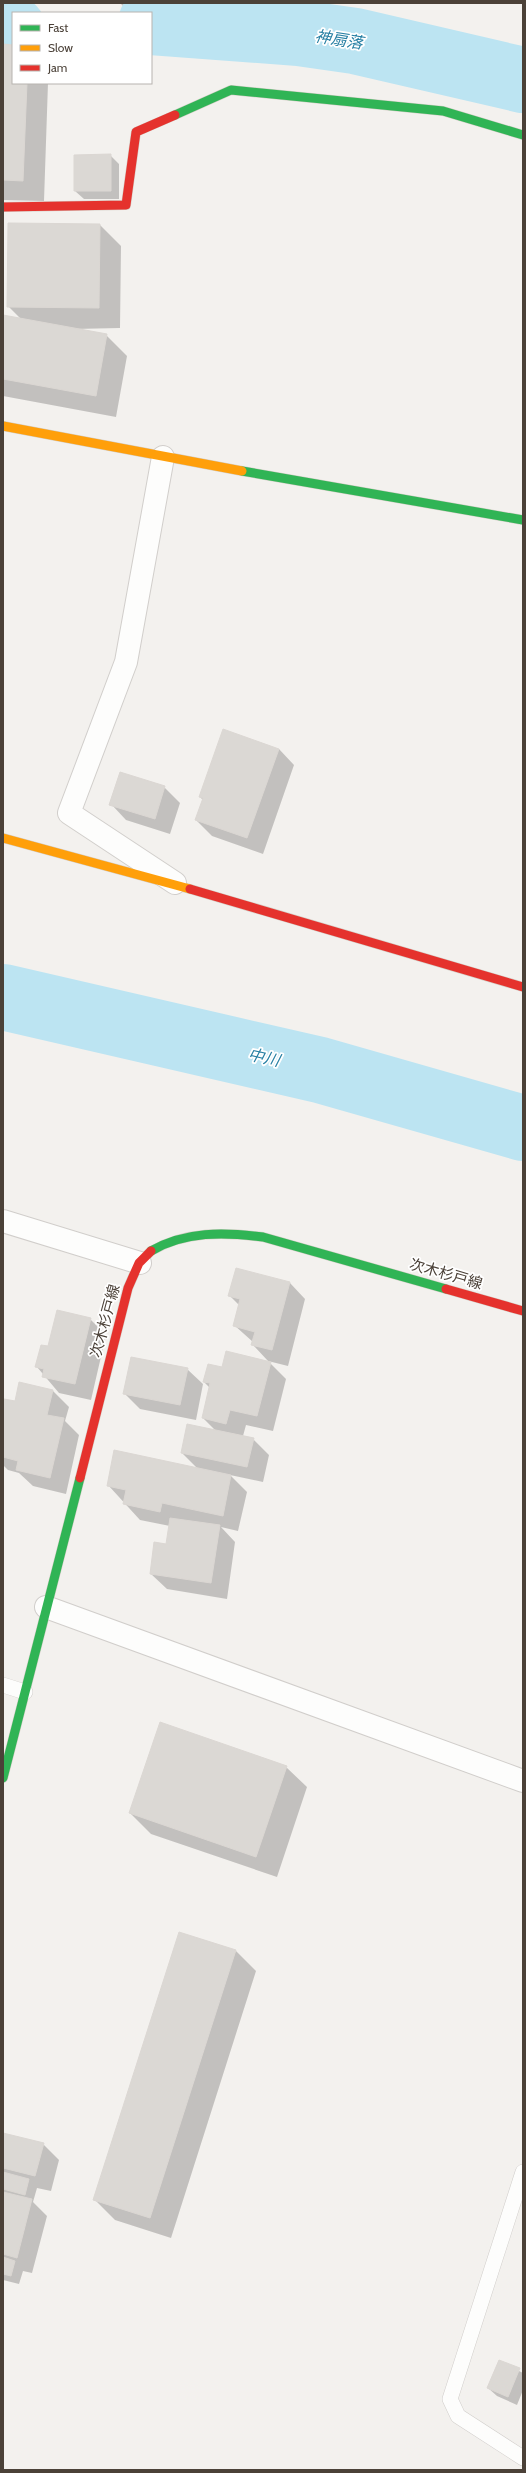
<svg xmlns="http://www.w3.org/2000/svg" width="526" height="2473" font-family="Cabin,'Noto Sans JP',sans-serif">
<rect width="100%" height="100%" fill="#f3f1ee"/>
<!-- shadow -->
<path fill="#0003" d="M120 3H273L272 13 184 16V19L151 15V13H130Z
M3 45 13 46V83H48L44 201 3 200Z
M110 155 119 164V199H84L75 191Z
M100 225 121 246 120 328 74 329 106 335 127 356 116 417 3 396V316L21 319 8 306Z
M279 749 294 765 263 854 212 836 196 820 203 800 200 797Z
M164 787 180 803 170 834 126 820 111 804Z
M290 1283 305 1299 288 1366 268 1361 253 1345V1342L234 1325 239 1305 230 1296Z
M90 1319 106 1335 91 1400 59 1393 37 1367 49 1347Z
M270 1363 286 1379 273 1431 246 1425 243 1436 253 1439 269 1455 263 1482 230 1475 247 1492 238 1531 221 1527 235 1542 227 1599 167 1589 151 1574 167 1545 170 1526 140 1520 108 1485 198 1469 182 1453 216 1431 203 1418 210 1388 204 1382 222 1368Z
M187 1369 203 1384 196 1420 140 1409 124 1393Z
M53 1391 69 1407 65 1421 79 1435 66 1494 33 1486 19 1473 8 1470 3 1465V1409Z
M286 1767 307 1787 277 1877 151 1834 130 1813Z
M235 1950 256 1971 171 2238 115 2220 94 2199Z
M3 2134 43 2144 59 2160 51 2191 37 2188 33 2202 47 2216 32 2273 23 2271 19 2284 3 2280Z
M499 2361 523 2373V2390L517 2405 497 2396 488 2388Z"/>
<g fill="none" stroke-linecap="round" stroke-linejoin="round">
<!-- river -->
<path stroke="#bce4f2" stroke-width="66" d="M151 22 299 33 355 41 523 80
M3 29H13
M3 997 320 1070 523 1128"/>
</g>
<!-- building -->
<path fill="#dbd8d4" stroke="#dbd7d3" d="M3 44 13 45V83H27L23 181 3 180Z
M111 154V191H74V155Z
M8 223 100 224 99 308 7 307Z
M3 315 107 334 96 396 3 379Z
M223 729 279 749 247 838 195 820 203 798 199 797Z
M120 772 165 786 155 819 109 805Z
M236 1268 290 1282 272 1350 251 1345 255 1332 233 1326 240 1299 228 1296Z
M57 1310 91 1318 75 1384 42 1377 44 1369 35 1367 41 1345 48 1346Z
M226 1351 271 1362 257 1416 230 1410 226 1424 202 1418 210 1383 203 1382 208 1364 222 1367Z
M131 1357 188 1368 180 1405 123 1394Z
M19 1382 53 1390 47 1415 64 1418 50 1478 16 1470 18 1461 3 1457V1404L4 1399 15 1401Z
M187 1424 254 1438 247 1467 181 1453Z
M114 1450 231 1475 223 1516 162 1503 160 1512 123 1504 126 1490 107 1486Z
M170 1518 220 1525 211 1583 150 1574 154 1542 166 1544Z
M160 1722 287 1766 256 1857 129 1813Z
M179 1932 236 1950 150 2218 93 2200Z
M3 2133 44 2143 35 2176 3 2168Z
M3 2172 29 2179 25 2195 3 2189Z
M3 2192 32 2199 17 2258 3 2254Z
M3 2257 15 2261 11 2276 3 2274Z
M499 2360 520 2368 508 2397 487 2388Z"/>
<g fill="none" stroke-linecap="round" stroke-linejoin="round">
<!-- lane casing -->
<g stroke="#d1cecb" stroke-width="16">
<path id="lane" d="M3 1685 25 1692
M523 2172 450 2399 458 2416 523 2458"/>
</g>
<!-- street casing -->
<g stroke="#d1cecb" stroke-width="24">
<path id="street" d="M163 457 126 662 69 813 175 883
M3 1221 140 1263
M46 1607 523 1781"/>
</g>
<!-- fast casing -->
<g stroke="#d4cec6" stroke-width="10">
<path id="fast" d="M175 115 231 90 443 111 523 135
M242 471 523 520
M151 1251C185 1231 224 1232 263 1237L446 1289
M3 1778 80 1478"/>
</g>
<!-- slow casing -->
<g stroke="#d4cec6" stroke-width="10">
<path id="slow" d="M3 426 242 471
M3 838 190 889"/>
</g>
<!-- jam casing -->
<g stroke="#d4cec6" stroke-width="10">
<path id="jam" d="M3 207 126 205 136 132 175 115
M190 889 523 987
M446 1289 523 1311
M80 1478 128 1288 139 1263 151 1251"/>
</g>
<!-- lane -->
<use href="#lane" stroke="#fdfdfc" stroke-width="15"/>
<!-- street -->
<use href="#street" stroke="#fdfdfc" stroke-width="22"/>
<!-- fast -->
<use href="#fast" stroke="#30b455" stroke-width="9"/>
<!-- slow -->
<use href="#slow" stroke="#ff9f0a" stroke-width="9"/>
<!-- jam -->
<use href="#jam" stroke="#e5322d" stroke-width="9"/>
</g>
<g text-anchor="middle" stroke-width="3.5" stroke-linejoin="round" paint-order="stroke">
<!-- street labels -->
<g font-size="15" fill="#4b4138" stroke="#fff">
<text transform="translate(446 1274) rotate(16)" y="5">次木杉戸線</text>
<text transform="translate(105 1321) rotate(-75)" y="5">次木杉戸線</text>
</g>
<!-- water labels -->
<g font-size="16" font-style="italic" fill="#267fa3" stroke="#fff">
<text transform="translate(339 39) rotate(9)" y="6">神扇落</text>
<text transform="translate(264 1057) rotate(13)" y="6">中川</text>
</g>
</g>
<!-- border -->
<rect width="526" height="2473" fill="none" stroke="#4b4138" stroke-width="8"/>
<!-- legend -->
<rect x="12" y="12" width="140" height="72" fill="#ffffff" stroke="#b7b3af"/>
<rect x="20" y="25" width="20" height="6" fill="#30b455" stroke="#b7b3af"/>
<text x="48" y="32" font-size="12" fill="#4b4138">Fast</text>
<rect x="20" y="45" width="20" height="6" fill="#ff9f0a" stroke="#b7b3af"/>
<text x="48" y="52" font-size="12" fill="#4b4138">Slow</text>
<rect x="20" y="65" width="20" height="6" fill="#e5322d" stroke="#b7b3af"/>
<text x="48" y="72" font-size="12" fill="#4b4138">Jam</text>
</svg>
